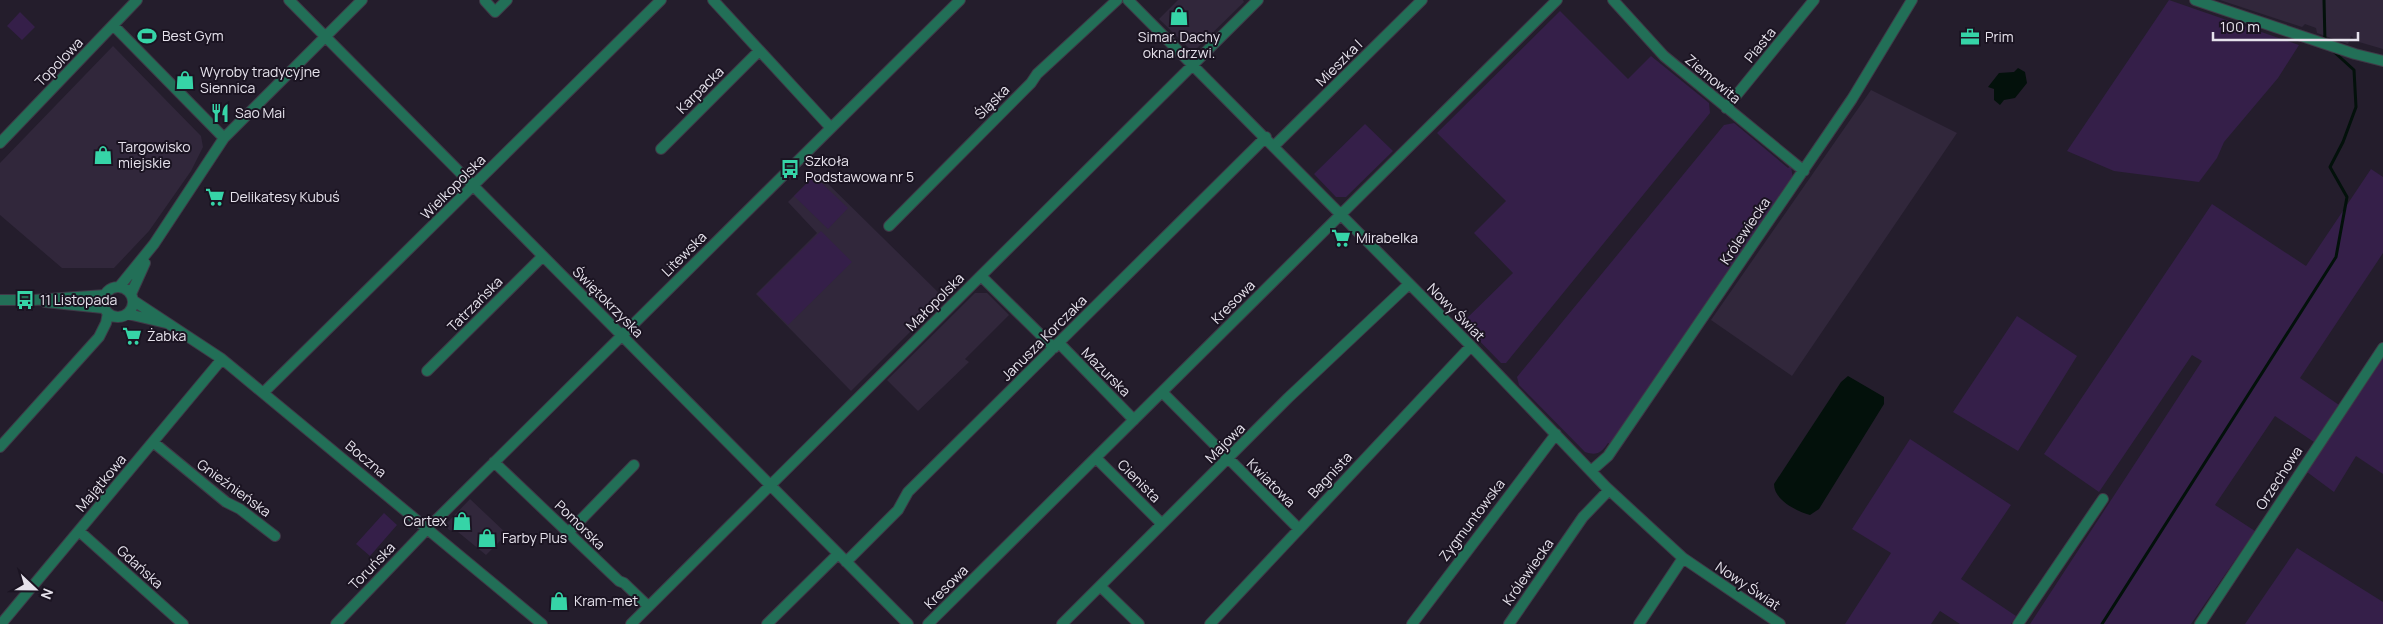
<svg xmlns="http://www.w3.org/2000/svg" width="2383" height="624" font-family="Manrope,sans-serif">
<rect width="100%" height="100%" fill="#241d2c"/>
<!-- built -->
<path fill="#31273b" d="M1178 0H1243L1244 2 1193 52 1159 19Z
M2220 0H2383V49L2359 42 2351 36 2348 44 2317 33 2316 28 2305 24 2302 27Z
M113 46 201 136 203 147 191 171 149 231 114 268H62L0 215V163Z
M1871 90 1957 133 1792 376 1711 320Z
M817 173 944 298 851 391 756 294 817 233 788 202Z
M975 293H987L1009 315 965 359 969 362 918 411 887 380Z
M470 499 507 534 486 555 458 532 449 530 445 525Z"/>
<!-- green -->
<path fill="#351f49" d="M2169 0 2299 45 2278 78 2224 142 2217 158 2199 182 2114 171 2067 151Z
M1560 11 1628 79 1651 56 1709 103 1710 113 1506 363H1501L1462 323 1513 273 1474 233 1506 201 1437 133Z
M20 12 35 27 22 40 7 26Z
M1734 123 1788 168 1791 166 1793 179 1610 444 1608 443C1601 453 1597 456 1585 452L1519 385 1517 377 1724 125Z
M1365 124 1393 151 1346 197H1336L1314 174Z
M2371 169 2383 177V253L2300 378 2339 405 2314 442 2275 416 2215 505 2255 531 2191 624H2030L2202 361 2192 355 2099 492 2044 454 2212 204 2306 266Z
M814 176 848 208 828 229 794 196Z
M821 231 852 262 788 325 757 294Z
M2017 316 2077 356 2018 451 1953 412Z
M2383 358V474L2356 456 2334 492 2307 472Z
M1910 439 2011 505 1961 579 2016 616 2011 624H1960L1940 611 1931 624H1845L1891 553 1852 529Z
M384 513 397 525 370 556 356 544Z
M2297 548 2383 602V624H2245Z"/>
<!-- water -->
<path fill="#03110b" d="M2018 68 2025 72 2027 83 2015 98 2004 100 2000 105 1994 100V89L1988 87 1999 73 2014 72Z
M1848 376 1884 397V404L1819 509 1810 515C1796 511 1774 500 1774 484L1841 382Z"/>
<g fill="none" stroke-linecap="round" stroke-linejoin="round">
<!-- stream -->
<path stroke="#03110b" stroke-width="3" d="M2324 0 2325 42
M2102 624 2336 257 2347 197 2330 167 2343 142 2356 107 2354 70 2332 50"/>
<!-- minor casing -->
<g stroke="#3f3947" stroke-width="12">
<path id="minor" d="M289 0 908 624
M713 0 831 128
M1128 0 1471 346 1606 487 1683 558 1780 624
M1613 0 1664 56 1804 171
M2195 0 2355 54 2383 61
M485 1 495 12 507 0
M113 25 224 138
M1726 108 1814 0
M0 143 137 0
M1274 146 1422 0
M661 149 759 51
M889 226 1031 83 1037 74 1117 0
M981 276 1054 348
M103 302a15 15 0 1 1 30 0a15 15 0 1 1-30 0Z
M119 287 154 244 224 138 362 0
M131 294 145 263
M0 300H34L105 295
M134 301 222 359 542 624
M45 302 103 308
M128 314 166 323
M1059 343 1134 420
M427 371 543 256
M1162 392 1299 529
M263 393 661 0
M153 442 226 502 240 509 275 536
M0 447 99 337 106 323 108 313
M1096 458 1161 523
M494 462 619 581 624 583 648 606
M1591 471 1608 456 1852 99 1912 0
M79 531 183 624
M569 532 634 465
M846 562 898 510 908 492 1266 137
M1100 586 1139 624
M1 624 222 359
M336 624 428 528 960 0
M631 624 1258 0
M767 624 838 554
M928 624 1557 0
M1062 624 1288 398 1409 284
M1210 624 1471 346
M1412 624 1556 434
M1509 624 1583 517 1609 490
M1639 624 1683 558
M2018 624 2103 499
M2200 624 2383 348"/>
</g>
<!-- minor -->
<use href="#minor" stroke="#226f57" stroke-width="10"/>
</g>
<!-- icons -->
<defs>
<g id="shop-bare" transform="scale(1.5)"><path d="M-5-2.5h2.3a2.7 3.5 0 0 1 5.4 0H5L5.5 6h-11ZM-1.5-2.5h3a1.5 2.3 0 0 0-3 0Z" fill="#36d4a7" stroke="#1b1422" stroke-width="2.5" paint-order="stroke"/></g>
<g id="stadium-bare" transform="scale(1.5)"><path d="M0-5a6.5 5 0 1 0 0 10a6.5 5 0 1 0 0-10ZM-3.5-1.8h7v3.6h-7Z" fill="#36d4a7" stroke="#1b1422" stroke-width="2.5" paint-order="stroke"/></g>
<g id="office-bare" transform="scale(1.5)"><path d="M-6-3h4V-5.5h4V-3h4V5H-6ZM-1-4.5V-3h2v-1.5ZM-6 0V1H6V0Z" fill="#36d4a7" stroke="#1b1422" stroke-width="2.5" paint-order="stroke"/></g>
<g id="restaurant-bare" transform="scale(1.5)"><path d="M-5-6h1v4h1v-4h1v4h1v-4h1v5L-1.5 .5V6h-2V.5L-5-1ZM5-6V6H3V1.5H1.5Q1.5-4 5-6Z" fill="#36d4a7" stroke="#1b1422" stroke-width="2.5" paint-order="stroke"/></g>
<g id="bus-bare" transform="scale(1.5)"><path d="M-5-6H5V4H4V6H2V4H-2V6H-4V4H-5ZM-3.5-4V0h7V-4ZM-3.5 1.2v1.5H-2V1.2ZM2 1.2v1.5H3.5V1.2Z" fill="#36d4a7" stroke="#1b1422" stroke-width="2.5" paint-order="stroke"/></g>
<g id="supermarket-bare" transform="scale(1.5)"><path d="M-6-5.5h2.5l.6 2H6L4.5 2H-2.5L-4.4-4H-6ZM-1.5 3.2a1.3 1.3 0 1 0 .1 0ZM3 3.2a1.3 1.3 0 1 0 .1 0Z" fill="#36d4a7" stroke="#1b1422" stroke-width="2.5" paint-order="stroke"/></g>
</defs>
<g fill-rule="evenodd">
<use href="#shop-bare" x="1179" y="16"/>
<use href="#stadium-bare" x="147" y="36"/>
<use href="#office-bare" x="1970" y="37"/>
<use href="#shop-bare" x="185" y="80"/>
<use href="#restaurant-bare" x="220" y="113"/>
<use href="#shop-bare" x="103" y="155"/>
<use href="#bus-bare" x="790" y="169"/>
<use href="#supermarket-bare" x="215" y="197"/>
<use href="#supermarket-bare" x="1341" y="238"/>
<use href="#bus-bare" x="25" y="300"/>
<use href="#supermarket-bare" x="132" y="336"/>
<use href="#shop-bare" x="462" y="521"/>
<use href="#shop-bare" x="487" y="538"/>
<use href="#shop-bare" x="559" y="601"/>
</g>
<g text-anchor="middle" stroke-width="4" stroke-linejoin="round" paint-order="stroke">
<!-- poi labels -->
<g font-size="14" fill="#e6e2ec" stroke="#1b1422" text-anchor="start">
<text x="162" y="41">Best Gym</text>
<text x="1179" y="42" text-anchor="middle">Simar. Dachy<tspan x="1179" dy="16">okna drzwi.</tspan></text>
<text x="1985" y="42">Prim</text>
<text x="200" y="77">Wyroby tradycyjne<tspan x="200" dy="16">Siennica</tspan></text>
<text x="235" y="118">Sao Mai</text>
<text x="118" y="152">Targowisko<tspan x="118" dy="16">miejskie</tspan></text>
<text x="805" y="166">Szkoła<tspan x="805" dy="16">Podstawowa nr 5</tspan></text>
<text x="230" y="202">Delikatesy Kubuś</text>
<text x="1356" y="243">Mirabelka</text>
<text x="40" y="305">11 Listopada</text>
<text x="147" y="341">Żabka</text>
<text x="447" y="526" text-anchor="end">Cartex</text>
<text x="502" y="543">Farby Plus</text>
<text x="574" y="606">Kram-met</text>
</g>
<!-- street labels -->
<g font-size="14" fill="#e6e2ec" stroke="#1b1422">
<text transform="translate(1760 45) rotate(-51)" y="5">Piasta</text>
<text transform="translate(59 62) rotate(-46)" y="5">Topolowa</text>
<text transform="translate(1339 63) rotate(-45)" y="5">Mieszka I</text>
<text transform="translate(1713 79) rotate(40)" y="5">Ziemowita</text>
<text transform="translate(700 90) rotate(-45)" y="5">Karpacka</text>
<text transform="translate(992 102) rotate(-45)" y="5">Śląska</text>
<text transform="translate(453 187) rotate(-45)" y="5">Wielkopolska</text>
<text transform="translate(1745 231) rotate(-56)" y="5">Królewiecka</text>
<text transform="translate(684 254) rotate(-45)" y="5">Litewska</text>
<text transform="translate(608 302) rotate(45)" y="5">Świętokrzyska</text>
<text transform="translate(935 302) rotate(-45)" y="5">Małopolska</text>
<text transform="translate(1233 302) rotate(-45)" y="5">Kresowa</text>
<text transform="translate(475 304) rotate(-45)" y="5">Tatrzańska</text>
<text transform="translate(1456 312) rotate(45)" y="5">Nowy Świat</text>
<text transform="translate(1044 338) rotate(-45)" y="5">Janusza Korczaka</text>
<text transform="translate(1106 372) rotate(45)" y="5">Mazurska</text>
<text transform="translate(1225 443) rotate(-45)" y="5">Majowa</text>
<text transform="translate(366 459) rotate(40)" y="5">Boczna</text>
<text transform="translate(1330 475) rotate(-47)" y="5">Bagnista</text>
<text transform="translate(2279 478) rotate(-57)" y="5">Orzechowa</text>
<text transform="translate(1139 481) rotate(45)" y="5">Cienista</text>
<text transform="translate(101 483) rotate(-50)" y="5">Majątkowa</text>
<text transform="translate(1271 483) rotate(45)" y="5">Kwiatowa</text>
<text transform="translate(234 488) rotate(36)" y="5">Gnieźnieńska</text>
<text transform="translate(1472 520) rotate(-53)" y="5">Zygmuntowska</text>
<text transform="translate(580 525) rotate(44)" y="5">Pomorska</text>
<text transform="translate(372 566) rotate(-46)" y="5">Toruńska</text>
<text transform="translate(140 567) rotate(42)" y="5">Gdańska</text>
<text transform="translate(1528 572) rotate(-55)" y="5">Królewiecka</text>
<text transform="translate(1748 586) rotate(34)" y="5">Nowy Świat</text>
<text transform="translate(946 587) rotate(-45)" y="5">Kresowa</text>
</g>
</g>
<!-- north arrow -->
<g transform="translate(35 589) rotate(112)" stroke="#1b1422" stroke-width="4" paint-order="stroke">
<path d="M0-4L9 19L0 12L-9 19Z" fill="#e6e2ec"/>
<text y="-8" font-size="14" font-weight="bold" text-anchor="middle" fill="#e6e2ec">N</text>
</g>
<!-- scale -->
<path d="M2213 32v8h145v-8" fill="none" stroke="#e6e2ec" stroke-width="2.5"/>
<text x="2220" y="32" font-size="15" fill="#e6e2ec" stroke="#1b1422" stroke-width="4" paint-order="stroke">100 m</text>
</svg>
